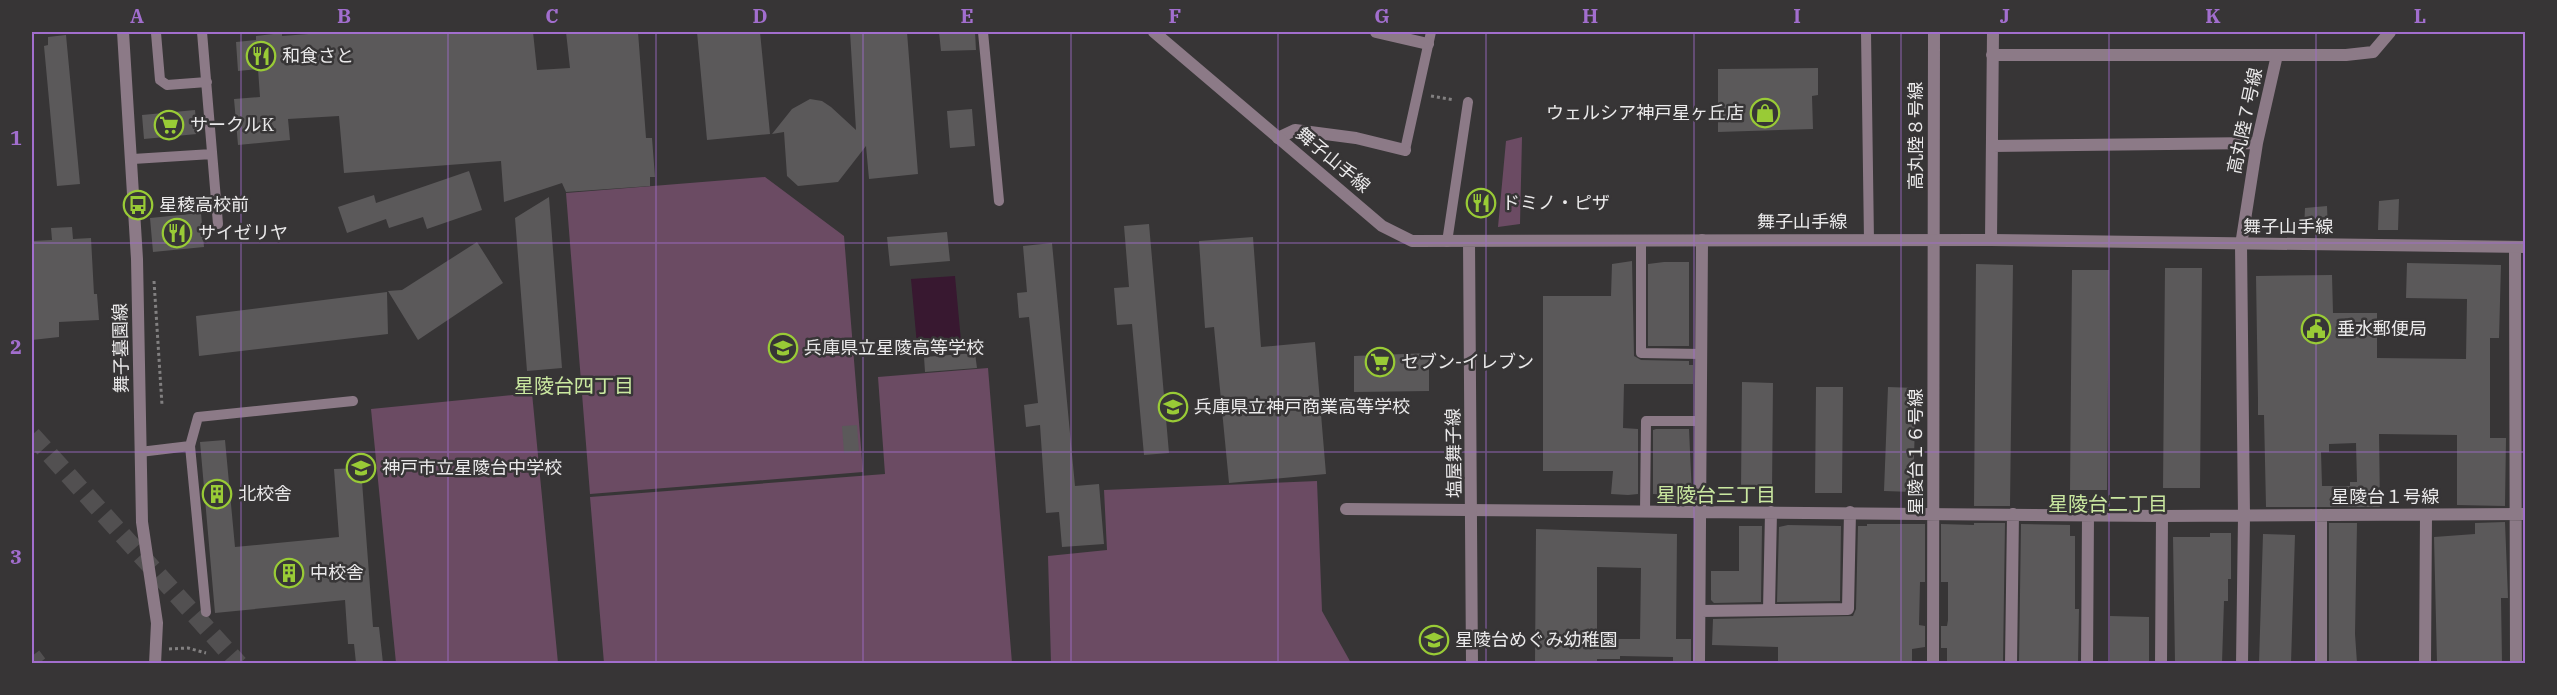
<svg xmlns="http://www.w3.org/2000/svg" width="2557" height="695" font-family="'IBM Plex Serif','Noto Sans JP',serif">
<rect width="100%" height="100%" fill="#373536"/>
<!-- green -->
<path fill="#6b4b63" d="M1522 137 1520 224 1498 227 1506 141Z
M765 177 844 236 863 472 590 494 566 193Z
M988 368 1012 663H604L590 497 885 474 878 377Z
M532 393 558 663H396L371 409Z
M1317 481 1322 611 1351 663H1051L1048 556 1107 550 1104 490Z"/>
<!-- water -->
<path fill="#381830" d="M955 276 961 341 917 345 911 279Z"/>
<!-- building -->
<path fill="#5b595a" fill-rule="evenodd" d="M335 32H533L537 70 570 68 566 32H638L646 138H652L655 177H650V186L566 192 562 183 504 202 501 161 344 173 339 116 288 119 290 140 238 145 234 99 260 97 258 69 238 71 236 42 256 40V36L282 33V36Z
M697 32H760L770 134 707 140Z
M850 32H907L918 174 869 179 866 146 838 182 798 186 787 176 784 132 772 134 792 109 810 99 822 101 831 107 856 130Z
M939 32H975L976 50 941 51Z
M66 35 80 184 57 186 44 46 48 45V37Z
M1818 68V95L1812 96 1813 129 1718 132V69Z
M972 109 975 146 950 148 947 111Z
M195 110 197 134 144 139 142 115Z
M469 171 482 210 427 229 423 217 389 228 386 219 347 233 338 207 374 195 376 203Z
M549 197 562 368 527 371 515 218Z
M2399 199 2398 230H2378L2379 201Z
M2327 206 2328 231 2304 230 2305 208Z
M201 213 204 247 153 252 150 218Z
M1149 224 1169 453 1144 455 1132 324 1117 325 1114 288 1129 287 1124 226Z
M72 227 73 239 91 238 94 294H97L99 320 59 322V337L32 340V241L52 240 51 228Z
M947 232 950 261 890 266 887 237Z
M1253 237 1261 347 1315 342 1326 474 1229 483 1214 327 1205 328 1199 241Z
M477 242 503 283 418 340 388 291 402 290Z
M1052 243 1075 486 1099 484 1104 544 1062 547 1059 512 1046 513 1040 425 1026 427 1024 405 1038 403 1029 317 1019 318 1017 293 1027 292 1023 246Z
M1632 261 1634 356 1641 360 1689 361V365H1693V384H1624L1623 428 1638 429V494L1628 495 1611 494 1613 471H1543V296H1611L1612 264Z
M1664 262H1689V346H1648V264Z
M2407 263 2501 265 2499 338H2490V438H2506L2505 506 2457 505V435L2379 434 2380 507H2266L2264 415H2258V400L2256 276 2332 275 2333 313H2377V358L2466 359 2467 299 2406 298ZM2356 443 2357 482H2350V486H2322L2321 452H2329V444Z
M1976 264 2013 265 2010 506H1974Z
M2165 268H2202L2200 488H2163Z
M2072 270H2109L2107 490H2070Z
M387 292 388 334 199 356 196 316Z
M975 353 977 368 925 372 924 357Z
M1429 353V391L1354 392V356Z
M1742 382 1773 383 1772 491 1741 490Z
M1816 387H1843L1842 493H1815Z
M1888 387 1916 388 1913 492 1884 491Z
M857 425 859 451 844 453 842 426Z
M1656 429H1689L1692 496 1653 494V430Z
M225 440 235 547 339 537 334 469 361 468 373 627H379L383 663H356L354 644H348L345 600 215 613 200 442Z
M2505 522 2508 598H2501L2502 663H2437L2434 537 2475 534V523Z
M1974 523H2005L2003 663H1947V648H1941V626H1947L1948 620V582H1941V524L1974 525Z
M2329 523H2357L2355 634 2357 663H2329Z
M1867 524H1925V582H1920L1919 625 1925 626V647L1912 649V663H1778V647L1712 645 1713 619 1853 616 1856 609 1858 526H1867Z
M2021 524 2070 525V536H2075V609H2079L2078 663H2019Z
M1788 525 1841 526 1840 601 1777 602 1779 527Z
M1739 526H1762L1761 602 1714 603 1711 600V571H1739Z
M1536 529 1677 534 1676 639H1691V663H1673V657L1620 656V659H1597V663H1535ZM1597 567 1641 568 1640 639H1597Z
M2210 533H2231V579H2228V601H2224L2222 663H2175L2173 537H2210Z
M2263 534 2295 535 2291 663H2259Z
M2110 616 2149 617V663H2110Z"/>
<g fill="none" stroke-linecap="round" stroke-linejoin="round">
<!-- motorway-tunnel -->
<path stroke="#525051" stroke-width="18" stroke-dasharray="18 9" stroke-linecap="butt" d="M32 435 239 664
M32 656 38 664"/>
<!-- path -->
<path stroke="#828081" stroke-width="3" stroke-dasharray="3 3" stroke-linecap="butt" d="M1431 96 1454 100
M154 281 162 405
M169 649 188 648 206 653"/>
<!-- service -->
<path stroke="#8c7a87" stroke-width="10" d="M202 32 218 224
M983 32 999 201
M1866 32 1869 241
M156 33 160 80 167 85 207 82
M1405 150 1431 32
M133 159 212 154
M1641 241V353L1701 354
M1447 242 1468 102
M190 446 198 417 353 401
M140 452 190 446 206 612
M1645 512 1646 421H1701"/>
<!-- minor -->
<path stroke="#8c7a87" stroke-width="12" d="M1376 32 1428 44
M1992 55H2277
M1278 138 1295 130 1356 138 1405 150
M1992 146 2257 143
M1991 240 1993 32
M2515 247 2516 664
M1346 509 2162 516 2526 514
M1769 610 1771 512
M1700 611 1848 609 1850 512
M1699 664 1702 240
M1933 664 1934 32
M2011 664 2013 514
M2087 664 2088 515
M2161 664 2162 516
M2242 664 2244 516 2241 245 2257 143 2277 55H2346L2373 52 2390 32
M2321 664V515
M2425 664 2426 515"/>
<!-- tertiary -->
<path stroke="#8c7a87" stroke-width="12" d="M123 32 137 259 142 522 157 623 155 664
M1154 32 1382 226 1412 241 1991 240 2526 247
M1469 241 1472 664"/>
</g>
<!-- grid -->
<path fill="none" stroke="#a26ece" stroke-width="1.5" stroke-opacity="0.55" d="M241 32V664M448 32V664M656 32V664M863 32V664M1071 32V664M1278 32V664M1486 32V664M1694 32V664M1901 32V664M2109 32V664M2316 32V664M32 243H2526M32 452H2526"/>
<!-- icons -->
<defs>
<g id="restaurant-ring" transform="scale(1.5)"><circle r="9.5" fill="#373536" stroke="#99cb36" stroke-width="1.5"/><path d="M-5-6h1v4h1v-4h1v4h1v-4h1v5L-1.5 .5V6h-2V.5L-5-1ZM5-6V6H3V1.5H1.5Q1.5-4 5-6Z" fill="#99cb36"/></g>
<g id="shop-ring" transform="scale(1.5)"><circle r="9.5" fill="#373536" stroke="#99cb36" stroke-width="1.5"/><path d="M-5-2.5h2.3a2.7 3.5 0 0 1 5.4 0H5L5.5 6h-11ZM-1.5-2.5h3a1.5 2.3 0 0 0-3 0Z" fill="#99cb36"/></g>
<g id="supermarket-ring" transform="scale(1.5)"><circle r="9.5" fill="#373536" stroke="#99cb36" stroke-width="1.5"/><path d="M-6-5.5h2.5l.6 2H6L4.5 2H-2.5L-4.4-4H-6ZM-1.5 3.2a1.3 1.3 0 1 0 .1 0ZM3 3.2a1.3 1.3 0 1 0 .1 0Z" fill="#99cb36"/></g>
<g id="bus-ring" transform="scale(1.5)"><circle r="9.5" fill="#373536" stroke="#99cb36" stroke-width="1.5"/><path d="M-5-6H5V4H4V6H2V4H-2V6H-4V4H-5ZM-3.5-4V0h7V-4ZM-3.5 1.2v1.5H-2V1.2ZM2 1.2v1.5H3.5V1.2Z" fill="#99cb36"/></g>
<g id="civic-ring" transform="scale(1.5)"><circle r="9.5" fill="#373536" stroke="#99cb36" stroke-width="1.5"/><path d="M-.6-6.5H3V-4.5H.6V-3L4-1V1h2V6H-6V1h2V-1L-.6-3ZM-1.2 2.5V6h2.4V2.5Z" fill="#99cb36"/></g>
<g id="school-ring" transform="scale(1.5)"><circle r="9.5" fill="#373536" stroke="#99cb36" stroke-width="1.5"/><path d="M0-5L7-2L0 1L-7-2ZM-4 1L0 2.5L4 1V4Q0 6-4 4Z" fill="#99cb36"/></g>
<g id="building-ring" transform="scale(1.5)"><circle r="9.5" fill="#373536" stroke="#99cb36" stroke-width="1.5"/><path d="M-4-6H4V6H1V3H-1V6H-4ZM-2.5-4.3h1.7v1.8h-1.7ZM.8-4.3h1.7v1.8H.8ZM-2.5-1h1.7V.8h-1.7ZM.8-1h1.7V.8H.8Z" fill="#99cb36"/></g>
</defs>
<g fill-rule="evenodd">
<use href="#restaurant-ring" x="261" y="56"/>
<use href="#shop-ring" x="1765" y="113"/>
<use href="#supermarket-ring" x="169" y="125"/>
<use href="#restaurant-ring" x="1481" y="203"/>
<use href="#bus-ring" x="138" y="205"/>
<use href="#restaurant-ring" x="177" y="233"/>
<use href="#civic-ring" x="2316" y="329"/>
<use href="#school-ring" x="783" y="348"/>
<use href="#supermarket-ring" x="1380" y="362"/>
<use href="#school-ring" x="1173" y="407"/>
<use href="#school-ring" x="361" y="468"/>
<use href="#building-ring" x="217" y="494"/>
<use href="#building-ring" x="289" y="573"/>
<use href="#school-ring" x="1434" y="640"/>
</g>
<g text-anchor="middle" stroke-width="5" stroke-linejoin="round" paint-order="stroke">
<!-- poi labels -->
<g font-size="18" fill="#eae9ea" stroke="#373536" text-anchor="start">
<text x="282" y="62">和食さと</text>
<text x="1744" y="119" text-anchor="end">ウェルシア神戸星ヶ丘店</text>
<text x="190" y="131">サークルK</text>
<text x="1502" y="209">ドミノ・ピザ</text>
<text x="159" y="211">星稜高校前</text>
<text x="198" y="239">サイゼリヤ</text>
<text x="2337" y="335">垂水郵便局</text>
<text x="804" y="354">兵庫県立星陵高等学校</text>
<text x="1401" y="368">セブン-イレブン</text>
<text x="1194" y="413">兵庫県立神戸商業高等学校</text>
<text x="382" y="474">神戸市立星陵台中学校</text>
<text x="238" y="500">北校舎</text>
<text x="310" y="579">中校舎</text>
<text x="1455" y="646">星陵台めぐみ幼稚園</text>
</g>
<!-- street labels -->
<g font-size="18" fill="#eae9ea" stroke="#373536">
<text transform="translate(2245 121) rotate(-78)" y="6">高丸陸７号線</text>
<text transform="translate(1916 136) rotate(-90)" y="6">高丸陸８号線</text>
<text transform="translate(1333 160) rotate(40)" y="6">舞子山手線</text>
<text x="1802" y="228">舞子山手線</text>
<text x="2288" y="233">舞子山手線</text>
<text transform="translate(121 348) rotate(-91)" y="6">舞子墓園線</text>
<text transform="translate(1916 452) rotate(-90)" y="6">星陵台１６号線</text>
<text transform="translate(1454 453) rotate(-91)" y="6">塩屋舞子線</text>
<text x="2385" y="503">星陵台１号線</text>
</g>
<!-- neighbourhood labels -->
<g font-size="20" fill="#cae8a0" stroke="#373536">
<text x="574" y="393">星陵台四丁目</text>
<text x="1716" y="502">星陵台三丁目</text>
<text x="2108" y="511">星陵台二丁目</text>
</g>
</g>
<!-- border -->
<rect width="2557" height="695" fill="none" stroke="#373536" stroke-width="66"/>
<rect x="33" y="33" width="2491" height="629" fill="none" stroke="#a26ece" stroke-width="2"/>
<g font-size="20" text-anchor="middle" font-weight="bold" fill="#a26ece">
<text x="137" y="23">A</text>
<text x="344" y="23">B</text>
<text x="552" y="23">C</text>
<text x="760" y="23">D</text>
<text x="967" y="23">E</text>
<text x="1175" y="23">F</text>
<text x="1382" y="23">G</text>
<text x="1590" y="23">H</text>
<text x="1797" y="23">I</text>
<text x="2005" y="23">J</text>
<text x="2213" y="23">K</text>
<text x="2420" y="23">L</text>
<text x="16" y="145">1</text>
<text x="16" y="354">2</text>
<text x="16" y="564">3</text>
</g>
</svg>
